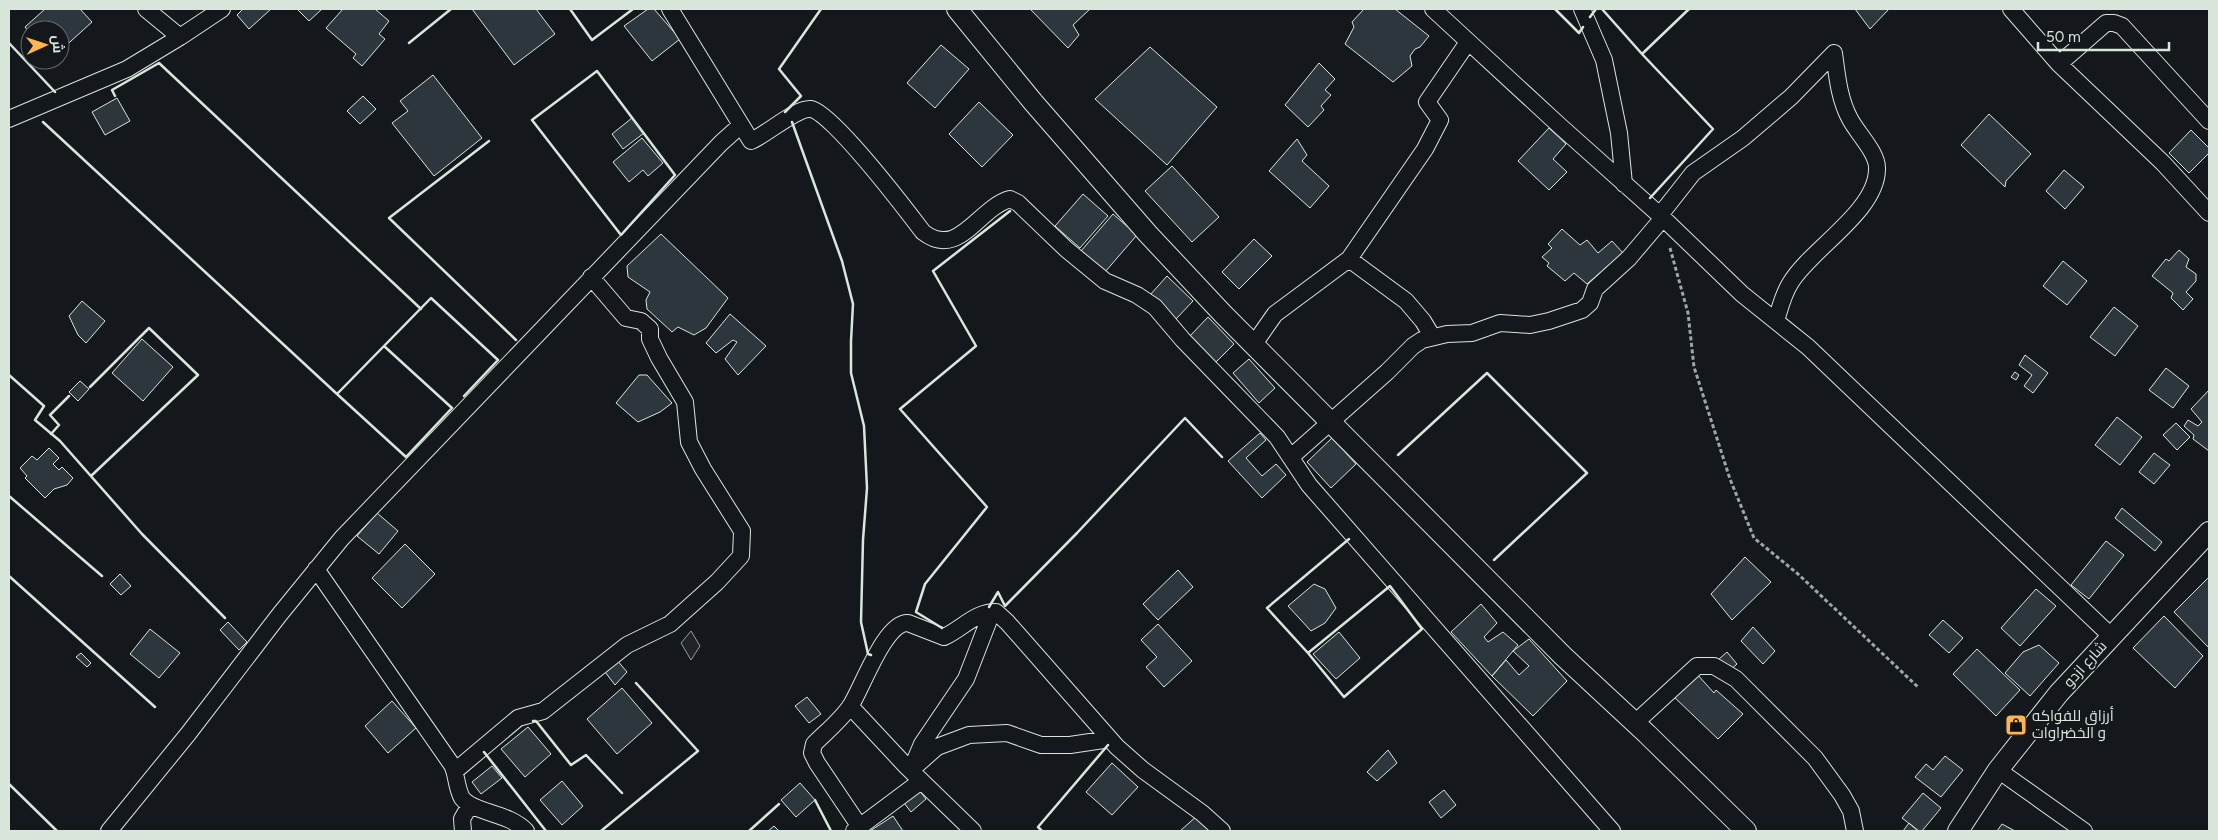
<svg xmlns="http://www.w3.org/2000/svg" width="2218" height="840" font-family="Figtree,Cairo,sans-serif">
<rect width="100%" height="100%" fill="#14181c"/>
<!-- green -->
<path fill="#202428" stroke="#939e99" d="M691 631 700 646 691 660 681 643Z"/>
<!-- building -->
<path fill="#2c363c" stroke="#d8e6dc" d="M45 9H80L92 22 60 51V30H30V34L25 27Z
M243 9H271L249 29 237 15Z
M297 9H322L309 21Z
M343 9H375L389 21 379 34 385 39 362 66 353 58 356 54 326 28Z
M472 9H536L555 34 514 65Z
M648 9H654L680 39 652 61 624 26Z
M1033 9H1090L1073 25 1079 35 1068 48 1031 10Z
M1364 9H1395L1429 36 1420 47 1415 49 1410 56 1412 66 1393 82 1345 44 1354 27 1352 22Z
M1855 9H1889L1870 29Z
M941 45 969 69 935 108 907 83Z
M1150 47 1217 107 1167 165 1095 99Z
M1319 63 1335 79 1325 90 1331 95 1321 106 1324 110 1308 127 1285 105Z
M433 75 482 138 434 176 392 123 408 111 400 101Z
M363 96 376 109 360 124 347 111Z
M117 98 130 121 105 135 92 112Z
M979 102 1013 135 982 167 949 134Z
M1989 114 2031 154 2006 181 2005 187 1961 145Z
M632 118 644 133 623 149 612 134Z
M1549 128 1566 144 1553 159 1567 172 1549 190 1518 161Z
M2191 130 2209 148V153L2189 173 2169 153Z
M642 138 663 163 648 176 643 170 629 182 613 162Z
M1297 139 1307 155 1302 161 1329 186 1310 208 1269 171Z
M1172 166 1219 217 1192 242 1145 191Z
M2064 170 2084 187 2065 209 2046 191Z
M1083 194 1108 216 1080 248 1055 226Z
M1113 214 1137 235 1105 272 1081 251Z
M1562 229 1580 245 1587 240 1598 253 1612 241 1623 253 1587 284 1574 273 1565 281 1547 266 1549 263 1542 257 1552 248 1548 244Z
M661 234 728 298 706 328 694 335 678 327 672 332 647 309 646 300 650 292 628 277 627 266Z
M1254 239 1272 256 1239 289 1222 272Z
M2179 250 2189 259 2186 267 2196 274V281L2186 292 2193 299 2183 310 2171 298 2173 293 2152 276 2166 259 2169 261Z
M2063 261 2087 281 2067 305 2043 286Z
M1167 276 1193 301 1176 319 1150 295Z
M82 301 105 321 86 343 78 335 69 316Z
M2114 307 2138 326 2115 356 2090 337Z
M730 314 766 346 738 375 725 359 737 342 733 340 716 353 706 343Z
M1208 317 1234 344 1216 362 1190 336Z
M142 339 173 367 143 401 112 373Z
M2025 355 2048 373 2033 393 2024 386 2032 375 2019 365Z
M1249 359 1275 388 1259 403 1233 373Z
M2166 368 2189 386 2173 408 2149 390Z
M2015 372 2019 375 2016 380 2011 377Z
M639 375H647L672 403 660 412 638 422 616 403Z
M80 381 89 389 78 401 69 392Z
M2209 390V451L2193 439 2194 435 2184 426 2188 420 2198 426 2202 422 2191 409Z
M2117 417 2142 437 2120 465 2095 445Z
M2176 423 2190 437 2177 450 2163 435Z
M1260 433 1266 440 1246 458 1262 476 1276 464 1286 475 1262 498 1228 461Z
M1332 438 1356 464 1331 488 1307 462Z
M49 448 59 458 53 464 59 470 62 467 73 478 67 485 54 489 45 498 25 478 27 476 20 468 32 456 37 460Z
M2154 453 2170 465 2154 484 2139 472Z
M2122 508 2162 542 2155 551 2115 518Z
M377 513 398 531 379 554 357 536Z
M2106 541 2124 555 2089 599 2071 585Z
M405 544 435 574 402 608 372 578Z
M1745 557 1771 582 1732 620 1711 594Z
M1178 570 1193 587 1158 620 1143 604Z
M120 574 131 586 121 595 110 584Z
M2209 577V648L2174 612Z
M1314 584 1325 589 1336 608 1325 623 1311 631 1288 606Z
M2036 589 2056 606 2020 646 2001 628Z
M1481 604 1497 623 1484 637 1488 642 1503 632 1518 645 1492 676 1451 632Z
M2164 616 2203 656 2175 688 2133 648Z
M1943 620 1963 638 1949 653 1929 635Z
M228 622 247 642 239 650 220 630Z
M1158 624 1192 661 1164 687 1146 667 1157 657 1141 640Z
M1753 627 1775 651 1763 664 1741 641Z
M150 629 180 653 159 678 130 654Z
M1339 632 1360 658 1336 679 1313 654Z
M1529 639 1567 681 1533 716 1492 676 1506 660 1519 675 1529 666 1513 651Z
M2039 645 2059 663 2030 696 2005 673 2023 652Z
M1977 649 2020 690 1996 716 1953 674Z
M1727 652 1737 664 1728 672 1718 660Z
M81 653 91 663 87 667 76 657Z
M616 659 627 672 615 685 602 668Z
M1696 673 1714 693 1716 690 1743 714 1718 739 1672 695Z
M622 688 652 723 617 754 587 719Z
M807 697 821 714 809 723 795 706Z
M392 701 416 728 388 753 365 726Z
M528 727 551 754 525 777 501 749Z
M1388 750 1397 763 1377 781 1367 772Z
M1945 756 1963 770 1941 797 1915 777 1926 764 1933 770Z
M1112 763 1138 787 1112 815 1086 792Z
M492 766 502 778 481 794 472 782Z
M562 781 583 806 562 825 540 800Z
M800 783 815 800 796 817 781 800Z
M919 790 926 799 911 812 904 803Z
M1444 790 1456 805 1441 818 1429 802Z
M1923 793 1941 808 1922 831H1919L1902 818Z
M1198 815 1213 831H1180Z
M893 816 903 831H870Z
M1909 823 1918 831H1903Z
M2002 824 2015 831H1997Z
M774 826 779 831H768Z"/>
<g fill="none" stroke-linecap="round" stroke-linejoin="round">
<!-- minor casing -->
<g stroke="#d8e6dc" stroke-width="18">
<path id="minor" d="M146 9 180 37
M670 9 751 141C766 135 797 107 811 109 832 112 907 211 923 232 959 260 978 208 1010 199L1018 203 1066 249 1105 281 1137 295 1155 307 1183 340 1277 437 1309 485 1612 831
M1433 9 1560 126 1663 218 1742 294 1808 347 2111 636
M1582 9 1604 60 1619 133 1624 184
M2011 9 2059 64 2163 163 2209 213
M2059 64 2106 23H2114L2122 26 2209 121
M9 119 127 69 180 37 222 9
M1660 215 1693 173 1743 138 1791 97 1834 53
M1349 259 1406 301 1423 321 1432 336
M1776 321C1780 308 1783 294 1791 282 1812 248 1877 211 1877 169 1878 153 1857 133 1850 119 1839 99 1837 75 1834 53
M1254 344 1275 314 1349 259 1425 149 1440 120 1427 102 1468 42
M1291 457 1387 372 1413 346 1422 340 1447 334 1472 333 1500 323 1530 325 1549 321 1582 310 1590 303 1595 289 1629 258 1663 218
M316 569 452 765C457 775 456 787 462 798 473 813 508 812 526 831
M850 706 906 766 973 831
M1635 723 1697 666H1714L1736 679 1815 758 1842 795 1851 811 1855 831
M913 765 922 744 966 679 992 612
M911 770 937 747 969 735 1007 733 1041 745H1070L1110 739
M1998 770 2084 831
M455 771 518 718 543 711 627 645 670 624 717 582 741 556 742 531 703 469 689 442 685 402 659 358 650 339V329L641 321 626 318 591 277
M860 827 817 763 812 753 814 744C826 732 842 719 851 705 863 686 885 622 908 623L944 637C963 628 975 612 996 612L1007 622 1117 747 1143 770 1202 813 1222 831
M109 831 188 734 280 614 342 538 721 143 741 125
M463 831 462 819 470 805
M854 831 921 781"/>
</g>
<!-- tertiary casing -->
<g stroke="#d8e6dc" stroke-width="22">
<path id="tertiary" d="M957 9 1033 102 1148 234 1223 314 1563 656 1647 734 1746 831
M1958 831 1998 770 2059 693 2209 532"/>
</g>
<!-- path -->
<path stroke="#9da8a2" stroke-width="3" stroke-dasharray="4 2.5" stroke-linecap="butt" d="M1670 248 1688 313 1694 367 1730 479 1754 538 1798 574 1919 688"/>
<!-- minor -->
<use href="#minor" stroke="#14181c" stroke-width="16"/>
<!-- tertiary -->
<use href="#tertiary" stroke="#14181c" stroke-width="20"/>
<!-- wall -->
<path stroke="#d8e6dc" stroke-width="2.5" d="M570 9 592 40 633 9
M1555 9 1579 33 1583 27
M1602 9 1642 54 1689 9
M1590 17 1596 9
M9 43 55 92
M409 43 451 9
M1642 54 1713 129 1650 198
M597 71 675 175 621 235 532 120Z
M115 96 112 90 159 63 421 309
M785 112 801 96 779 69 821 9
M43 122 337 394
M792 122 842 261 853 304 851 341V373L864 426 867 488 863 540 861 622 868 654 871 655
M489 141 389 218 516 340
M384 346 337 394 406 457 452 408 384 346 431 298 498 360 464 396
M9 375 44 406 35 420 60 441 142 534 225 618
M90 387 149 328 198 375 91 476
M51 434 59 425 50 415 69 396
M1398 455 1487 373 1587 473 1494 560
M9 496 102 576
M9 576 155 707
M1390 586 1422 629 1344 697 1308 653Z
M989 607 998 592 1005 606 1077 533 1185 418 1222 457
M942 628 916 612 925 584 987 507 900 409 976 346 933 271 1010 211
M1308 653 1267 608 1349 539
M533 721H536L571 765 586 755 622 793
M484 752 546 831
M9 784 57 831
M815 800 831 831
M601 831 698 751 636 683
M749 831 779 804
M1042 831 1038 827 1108 745"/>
</g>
<!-- icons -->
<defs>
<g id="shop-square" transform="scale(1.125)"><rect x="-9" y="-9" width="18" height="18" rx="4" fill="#ffb74d" stroke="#14181c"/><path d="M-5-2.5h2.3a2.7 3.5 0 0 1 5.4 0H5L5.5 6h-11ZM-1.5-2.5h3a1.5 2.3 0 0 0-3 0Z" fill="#111"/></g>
</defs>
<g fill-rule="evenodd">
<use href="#shop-square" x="2016" y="725"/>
</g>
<g text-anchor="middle" stroke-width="4" stroke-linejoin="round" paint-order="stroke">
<!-- street labels -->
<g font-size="15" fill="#d8e6dc" stroke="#14181c">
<text transform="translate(2085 664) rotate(-48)" y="5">شارع ازدو</text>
</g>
<!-- poi labels -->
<g font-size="15" fill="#d8e6dc" stroke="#14181c" text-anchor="start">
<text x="2032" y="721">أرزاق للفواكه<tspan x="2032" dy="17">و الخضراوات</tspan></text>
</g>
</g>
<!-- border -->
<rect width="2218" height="840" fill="none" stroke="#d8e6dc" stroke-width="20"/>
<!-- north arrow -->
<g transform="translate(45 45) rotate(87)"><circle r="24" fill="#14181c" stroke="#626a69"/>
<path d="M0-4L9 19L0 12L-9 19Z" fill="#ffb74d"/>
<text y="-8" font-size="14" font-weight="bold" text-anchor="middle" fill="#d8e6dc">ش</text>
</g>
<!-- scale -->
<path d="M2038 42v8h131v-8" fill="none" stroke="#d8e6dc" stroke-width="2.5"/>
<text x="2046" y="42" font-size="15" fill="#d8e6dc" stroke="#14181c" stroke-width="4" paint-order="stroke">50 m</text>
</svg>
